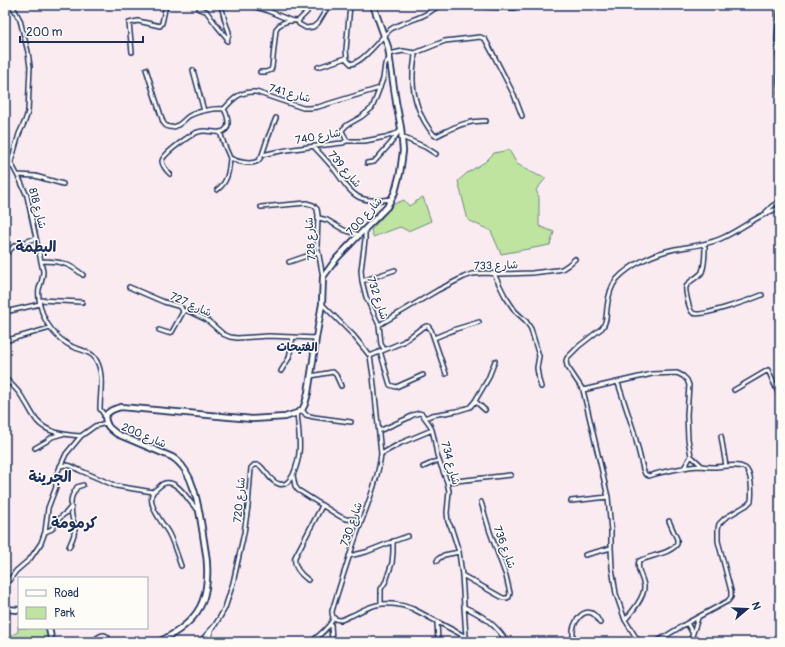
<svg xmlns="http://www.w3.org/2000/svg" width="785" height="647" font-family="Pangolin,'Playpen Sans Arabic',sans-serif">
<rect width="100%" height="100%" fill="#faebf1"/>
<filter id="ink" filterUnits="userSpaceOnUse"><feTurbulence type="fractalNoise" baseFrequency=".025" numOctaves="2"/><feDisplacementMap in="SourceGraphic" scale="8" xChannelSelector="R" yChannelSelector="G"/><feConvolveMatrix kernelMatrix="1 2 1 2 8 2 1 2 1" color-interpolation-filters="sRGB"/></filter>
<g filter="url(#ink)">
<!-- green -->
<path fill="#bee49f" stroke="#6c8a7e" d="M509 150 517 164 537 175 546 178 536 190 539 197V226L554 232 550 245 501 254 491 231 468 220 458 181 467 173 485 162 494 153Z
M423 197 431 221 408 231 400 227 373 237 371 230 394 204 404 200 409 206Z
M18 626 19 628H46L49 638V642H7L8 637 18 632Z"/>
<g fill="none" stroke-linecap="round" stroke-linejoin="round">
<!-- street casing -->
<g stroke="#1b2f5e" stroke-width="6">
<path id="street" d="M12 5 20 20 28 52 30 67 28 112 25 121 19 134 11 162 12 165 20 180 27 196 36 238 43 271C43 278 41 283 39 289 38 294 39 300 40 305 44 323 56 339 73 347 80 350 90 351 95 358 105 372 100 393 100 409L105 416
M221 5 225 21 229 32V34L227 41
M249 5 266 10 292 21
M350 5 346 50 347 60 351 64C365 61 380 38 391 29 403 21 419 20 431 11L429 5
M482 5 486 7 514 8
M780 5 777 39 779 61V81L780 98
M199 9 206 11 217 26 227 38
M431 11 441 5
M298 21 299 24 306 28 313 27 318 23 329 5
M132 52 129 23 138 21 160 26 162 23 166 5
M415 53C415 60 413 67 413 75 412 96 420 119 434 135L436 136C453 128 466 120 486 121
M389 54 403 51 415 53 445 41 480 37 485 39 492 52 514 95 522 116
M318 67 346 58
M146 69 163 122C165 126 168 128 173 127 180 126 184 119 189 116 198 111 214 108 224 109
M193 70 204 111
M260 72H266L271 70 272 67 276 29C281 21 289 20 298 21L307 12 309 5
M224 109C234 98 240 91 256 92L303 108H310L318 107 380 88
M220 132 224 144 230 158
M402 137 425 147 436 154
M346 141H365L385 137 398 133 401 128
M313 146C320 153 327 161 334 169 353 195 355 204 391 199
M262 155 267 140 276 118
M367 163 374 162 391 143 398 133
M5 170 12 165
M170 174C167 171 162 166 162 161 163 154 191 134 198 132 206 129 212 133 220 132 232 131 228 116 224 109
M18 175 35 176 63 184
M217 190C228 182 229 171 230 158 238 162 250 165 258 161 259 160 261 157 262 155 289 148 316 146 343 143L346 141C347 137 342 134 342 130L347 125 361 117 372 108 376 98 383 79 385 64 389 59
M261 207 306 203 313 205 317 209 318 215 317 245 323 277
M766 212 772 206 780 201
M319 218 327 220 344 230 359 235
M365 229V240L361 270 362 281 366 297 379 325 381 344 384 349
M703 245 705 247C705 255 705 264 702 272 698 278 689 280 686 287 685 291 687 297 688 302 689 305 690 311 693 313 700 318 752 299 762 295
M6 254 14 246 36 238
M41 261C59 261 69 263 83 275
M289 262 318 252
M494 274 505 296 515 311 526 321 531 329 539 356 537 368 539 380 541 387
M362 281 395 270
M129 287 164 302 181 307 183 312 186 310 207 320 223 334 230 337 237 338 269 336 316 338
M39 300 82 302
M5 312 40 304
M379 325 438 290 464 277 472 274 485 273 499 274 532 273 557 270 562 269 568 265 575 259
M159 330 168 333 172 332 183 312
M434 338 456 329 479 322
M8 340 50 328
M380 351 390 385 396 387 423 375
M370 356 403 342 419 330 426 326H428L431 330 446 374
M281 371 289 358 293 337
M311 376 333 372 336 375 341 386
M5 378C11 384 18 390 22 397 28 405 31 413 37 421 47 433 66 435 81 436
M618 383 634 432 643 469 645 474 649 476C660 472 690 466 701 466 706 467 710 467 714 467 724 467 736 463 745 468 752 473 752 493 751 501L747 505 725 518 719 524 718 529V541L731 591V597L728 601 687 623 656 642
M583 390 652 374 677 373 683 376 687 380 689 385 687 415 688 439 691 456 702 466
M734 390 768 370 780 397
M475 401 485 410
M302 410 306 415 314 417 351 422
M425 418 432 415 457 411 470 407 475 401 488 379 495 361
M379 431 408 418 413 415 419 413 422 414 430 425 432 430 434 438 437 455 447 482 449 491 447 513 448 522 451 527 459 552 462 575 466 637
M721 436 726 466
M35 448 47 441 52 437 62 434
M381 454 401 443 432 430
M60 466 66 465 71 466 79 470 116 486 153 492
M423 467 439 460
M684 468 691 456
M293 475 295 486 298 490 336 514 341 517 346 519 362 520
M447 482 511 475
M571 501 608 497
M45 532 52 529 56 522 63 515 66 513 71 507C71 494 72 497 77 487L83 485
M69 547C72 540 76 533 75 525 74 522 72 519 72 516 71 513 72 510 71 507
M585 555 611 548
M349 556 366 552 394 541 408 536
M437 561 438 559 444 555 459 552
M181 566C177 555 174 544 169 534 164 524 146 505 153 492 155 490 158 488 160 486 164 482 168 482 173 484 186 490 188 504 199 510
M462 575 503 598H507L509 597 510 593 506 576 490 532 481 502
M308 580C300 574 293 567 295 557L322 506
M5 586 16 571 30 559 41 543 45 532 48 508 56 487 55 478 66 454 81 436 95 426 106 423
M381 604V589L386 581 392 563 393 552V541
M464 607C481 614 497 626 507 642
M333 617C335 619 338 620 341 620 345 619 349 616 353 615 362 610 372 605 382 604 395 603 408 606 419 612L466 637 471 642
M625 620C632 612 645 597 644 586 643 578 636 569 639 561 651 555 670 554 677 544V539L669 521
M437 622 438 642
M687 623 692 632
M331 624 332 642
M92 642C99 636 106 630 110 642
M200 642 215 625 220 617 225 608 233 583 244 533 248 506 251 468 254 465H259C266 470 270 482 279 484 286 486 290 480 293 475 303 452 299 437 297 413
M208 642 211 631
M311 642C317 637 333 625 333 617 332 615 332 613 332 611 340 585 348 559 357 534 366 508 378 481 381 454L373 376 370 356 353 335 322 304
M574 642C573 637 572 631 574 626 580 611 592 606 600 623
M639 642 625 620 616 594 612 568 611 548V531L608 497 583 390 567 366 566 361 567 358 579 346 602 328C607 322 606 316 607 308 608 298 610 287 617 279 631 264 655 253 675 249 691 246 706 245 720 239 741 230 758 214 780 208
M690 642 698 618"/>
</g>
<!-- secondary casing -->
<g stroke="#1b2f5e" stroke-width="8">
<path id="secondary" d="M5 609 19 610
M49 628 51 638 50 642
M158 642C175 634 191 624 200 607 206 596 208 578 207 565 207 557 205 549 204 541 201 523 199 504 193 487 190 476 182 463 172 457L117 434C109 428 106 426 105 416 110 410 114 409 121 407L252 419 285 417 297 413 302 410 305 404 308 393 313 361 316 338 322 304 323 277 337 258 359 235 387 207 395 192 400 173 403 151 401 128 396 102 388 47 373 5"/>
</g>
<!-- street -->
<use href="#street" stroke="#fdfcf7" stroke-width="3"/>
<!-- secondary -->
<use href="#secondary" stroke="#fdfcf7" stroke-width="4.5"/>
</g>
</g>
<g text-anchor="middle" stroke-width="3" stroke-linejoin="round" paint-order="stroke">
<!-- street labels -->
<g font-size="11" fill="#1b2f5e" stroke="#fdfcf7">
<text transform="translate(290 93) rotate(15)" y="4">شارع 741</text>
<text transform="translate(318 136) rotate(-10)" y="4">شارع 740</text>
<text transform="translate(345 169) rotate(49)" y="4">شارع 739</text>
<text transform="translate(38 208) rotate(75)" y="4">شارع 818</text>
<text transform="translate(364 216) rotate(-48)" y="4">شارع 700</text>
<text transform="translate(310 239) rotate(-94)" y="4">شارع 728</text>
<text transform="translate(496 265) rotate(-2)" y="4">شارع 733</text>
<text transform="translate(378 298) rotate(71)" y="4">شارع 732</text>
<text transform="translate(191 304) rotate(24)" y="4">شارع 727</text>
<text transform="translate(144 435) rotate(23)" y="4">شارع 200</text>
<text transform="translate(451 463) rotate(75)" y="4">شارع 734</text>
<text transform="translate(239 500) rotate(-85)" y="4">شارع 720</text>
<text transform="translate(351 524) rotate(-71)" y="4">شارع 730</text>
<text transform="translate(505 547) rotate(70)" y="4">شارع 736</text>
</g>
<!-- neighbourhood labels -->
<g font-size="12" font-weight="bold" fill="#1b2f5e" stroke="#fdfcf7">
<text x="297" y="351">الفتيحات</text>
</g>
<!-- district labels -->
<g font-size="15" font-weight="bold" fill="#1b2f5e" stroke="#fdfcf7">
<text x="36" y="252">البطمة</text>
<text x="50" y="482">الجرينة</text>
<text x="74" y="528">كرمومة</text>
</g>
</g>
<!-- margin -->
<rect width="785" height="647" fill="none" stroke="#fdfcf7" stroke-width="20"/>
<rect x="10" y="10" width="765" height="627" fill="none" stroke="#1b2f5e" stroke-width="1.5" filter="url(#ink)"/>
<!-- legend -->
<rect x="18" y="577" width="130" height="52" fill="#fdfcf7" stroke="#a3aaba"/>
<rect x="26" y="590" width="20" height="6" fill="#fdfcf7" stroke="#a3aaba"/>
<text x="54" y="597" font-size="12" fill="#1b2f5e">Road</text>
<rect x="26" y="607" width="20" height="12" fill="#bee49f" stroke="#a3aaba"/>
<text x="54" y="617" font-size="12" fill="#1b2f5e">Park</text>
<!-- north arrow -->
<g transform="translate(747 609) rotate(71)" stroke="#fdfcf7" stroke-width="3" paint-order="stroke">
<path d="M0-3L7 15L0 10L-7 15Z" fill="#1b2f5e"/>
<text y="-6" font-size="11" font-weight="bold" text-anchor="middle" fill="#1b2f5e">N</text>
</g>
<!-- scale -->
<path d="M20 36v6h123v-6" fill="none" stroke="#1b2f5e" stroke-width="2"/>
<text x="26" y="36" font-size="12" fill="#1b2f5e" stroke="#fdfcf7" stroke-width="3" paint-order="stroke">200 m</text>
</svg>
